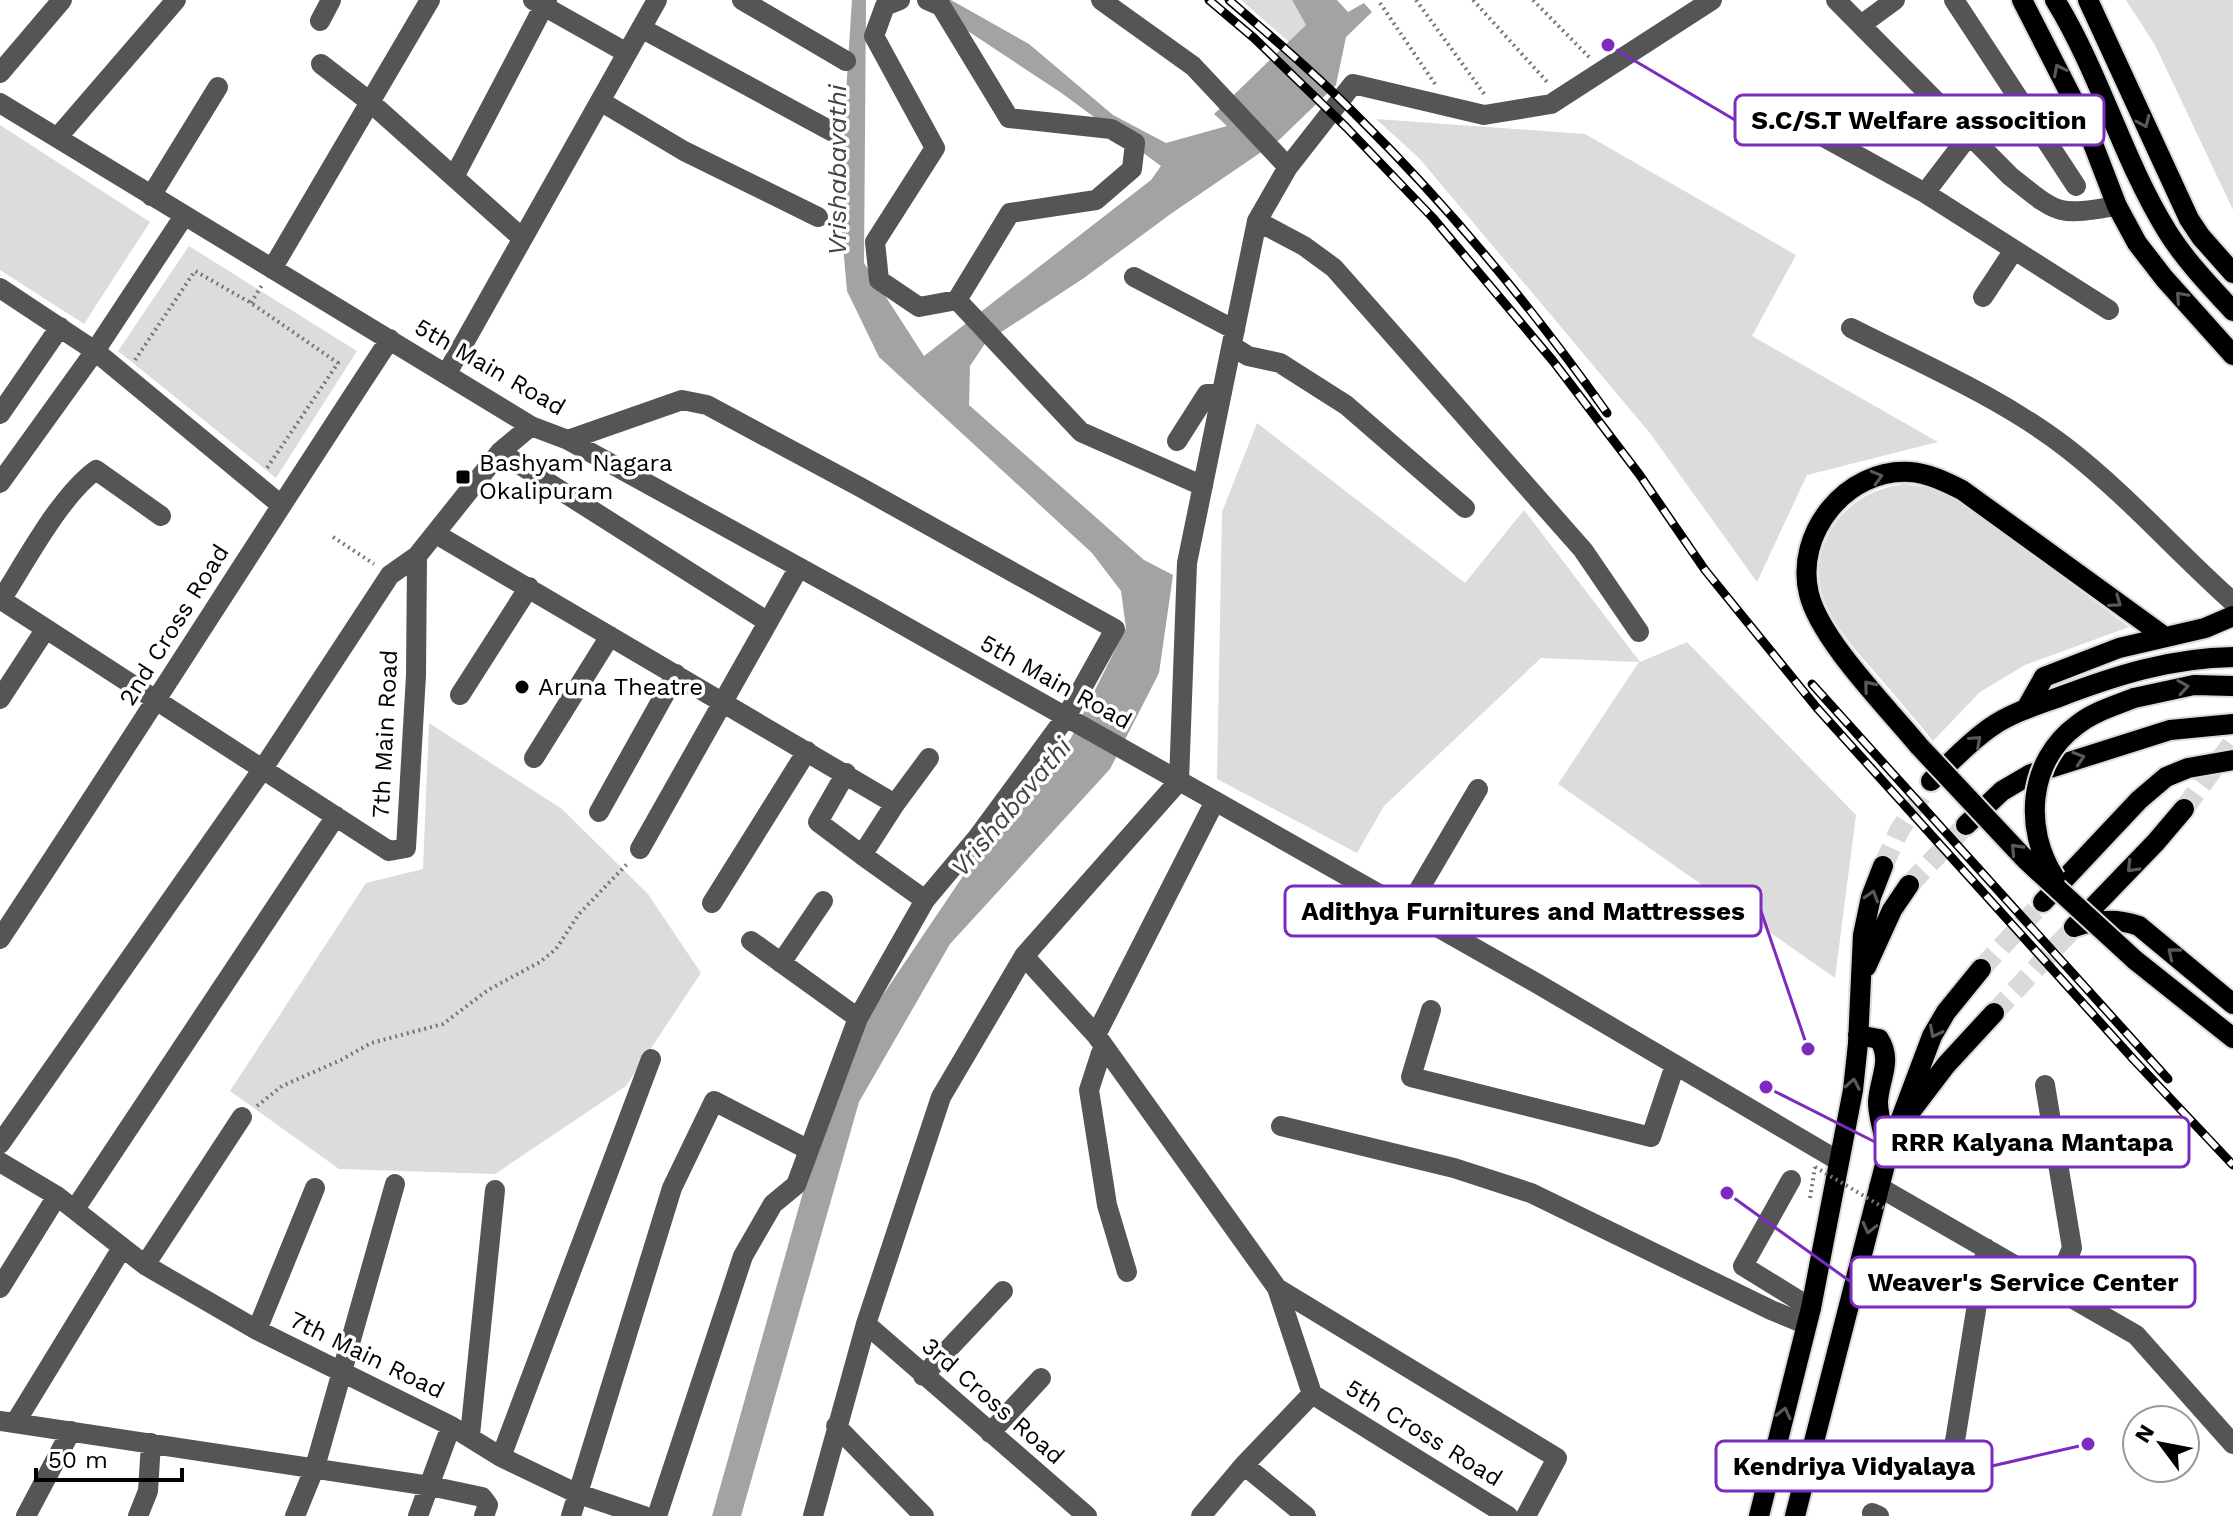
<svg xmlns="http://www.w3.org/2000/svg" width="2233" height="1516" font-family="'Work Sans',sans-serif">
<rect width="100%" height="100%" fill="#fff"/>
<!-- green -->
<path fill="#dcdcdc" d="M1241 0H1292L1306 25 1289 42Z
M2126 0H2233V210L2155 45Z
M1376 119 1585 134 1796 255 1752 336 1938 442 1807 475 1757 582 1649 432 1419 158Z
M0 125 150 222 84 324 0 270Z
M189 246 357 351 276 478 118 351Z
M1257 423 1465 583 1524 510 1640 662 1687 642 1856 815 1835 978 1558 784 1639 662 1541 658 1384 806 1357 853 1217 779 1222 512Z
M1904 484 1935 488 1962 502 2129 627 2025 665 1980 692 1933 741C1914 718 1894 694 1874 671 1836 628 1797 585 1833 526 1850 501 1875 488 1904 484Z
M429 723 562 809 648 894 701 973 626 1086 495 1174 339 1169 230 1091 366 883 423 869Z"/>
<!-- water -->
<path fill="#a3a3a3" d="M852 0H866L864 263 924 356 1151 180 1161 166 1060 92 921 0H951L1029 44 1113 115 1166 143 1227 126 1214 114 1306 25 1292 0H1337L1348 12 1364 3 1372 12 1346 37 1336 85 1279 140 1172 213 1084 278 986 342 970 366 969 405 1144 560 1173 575 1159 673 1110 769 950 944 859 1102 741 1516H712L807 1178 864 1023 990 836 1071 738 1126 628 1121 591 1092 553 879 357 847 291 839 201Z"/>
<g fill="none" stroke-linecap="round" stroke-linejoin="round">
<!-- major-tunnel -->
<path stroke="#d9d9d9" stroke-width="20" stroke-dasharray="20 10" stroke-linecap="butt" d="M2184 809 2233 742
M1883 866 1899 831 1931 781
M1909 885 1966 825
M1981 969 2043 902
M1994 1013 2070 932"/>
<!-- major casing -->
<g stroke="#dbdbdb" stroke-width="24">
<path id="major" d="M2022 0 2085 123 2117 206 2137 243 2164 278 2233 355
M2055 0C2100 73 2122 158 2167 231 2185 260 2210 286 2233 311
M2088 0 2189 219 2201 237 2233 273
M2134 698 2194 685 2233 686
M2026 709 2044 677 2119 648 2205 628 2233 616
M1919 746C1888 708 1820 640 1809 594 1794 533 1847 468 1910 472 1928 473 1946 482 1962 490L2165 637
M1931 781C1950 763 1969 742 1991 727 2011 713 2037 705 2059 697 2117 675 2171 658 2233 657
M1966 825 2002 791 2031 774 2170 730 2233 724
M2043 902 2139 800 2166 777 2188 768 2233 760
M2075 926 2156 842 2184 809
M2074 927C2096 920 2116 918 2139 926L2233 1004
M2135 960 2233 1038
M1866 967 1892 910 1909 885
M1858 1035 1879 1039C1893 1061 1879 1079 1878 1102 1878 1118 1885 1137 1888 1153
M1911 1111 1946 1065 1994 1013
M1759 1516 1811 1308 1853 1090 1858 1043 1863 935 1871 897 1883 866
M1795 1516 1888 1153 1932 1036 1946 1012 1981 969"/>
</g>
<!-- path -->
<path stroke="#777" stroke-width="4" stroke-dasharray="2 4" stroke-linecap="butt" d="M1416 0 1485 95
M1473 0 1549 84
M1533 0 1589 57
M1380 3 1435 84
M251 303 262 285
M135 360 195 271 251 303 338 363 265 471
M333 537 374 564
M257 1106 282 1086 341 1060 371 1043 443 1024 488 990 540 962 556 949 579 914 628 863
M1810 1198 1815 1167"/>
<!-- minor -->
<path stroke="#555" stroke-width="20" d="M533 0 627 53
M742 0 846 61
M900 0 885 6 874 36 935 148 875 242 879 280 919 307 957 300 1010 213 1096 200 1132 169 1135 143 1111 129 1009 118 941 6 927 0
M1101 0 1193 66 1288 167
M1836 0 2010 176C2059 215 2056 216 2117 206
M1954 0 2076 186
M320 21 331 0
M1861 25 1895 0
M641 28 831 131
M321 64 370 102 522 238
M0 73 62 0
M600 101 684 151 818 217
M0 103 531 426 568 440 871 607 1215 801 1538 984 1837 1160
M1773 109 1925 193 1970 134
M57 138 176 0
M454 177 547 0
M1925 193 2109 310
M151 196 218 87
M1257 221 1304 246 1334 268 1583 550 1639 632
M272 269 430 0
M1134 277 1235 330
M0 288 95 351 281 505
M1983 297 2014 250
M957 300 1081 432 1203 486
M1851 328C1922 364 2004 399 2068 449 2127 495 2177 552 2233 602
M1232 346 1248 356 1280 363 1346 405 1465 508
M447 373 657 0
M0 414 60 327
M568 440 682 400 707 405 860 487 1115 629 1066 717 977 838 925 900 858 1018 796 1185 773 1204 743 1256 657 1516
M1177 441 1207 394 1222 393
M500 452 768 622
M0 483 95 351 184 216
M436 534 895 804
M0 599 389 851 406 848 416 675 417 556 500 452 531 426
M1 600C26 561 60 496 96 470L161 516
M460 695 529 587
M0 699 45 630
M534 758 610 636
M846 773 818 822 862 855
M599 812 676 674
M640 849 798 569
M925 900 862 855 895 804 929 758
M712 903 807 751
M1407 910 1478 789
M0 939C132 740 259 538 390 339
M751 941 858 1018
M1024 956 1096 1035 1277 1288 1312 1394
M781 963 823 901
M1431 1010 1411 1077 1651 1137 1675 1065
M1096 1035 1215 801
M1106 1049 1101 1053 1089 1090 1107 1205 1127 1272
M2045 1085 2072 1248 2055 1288
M1281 1126 1454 1168 1531 1193 1771 1310 1805 1324
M0 1144 262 770 390 575 417 556
M0 1162 57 1196 145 1265 257 1330 451 1426 501 1457 576 1493 644 1516
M1791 1180 1743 1266 1811 1308
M1879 1187 2136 1335 2233 1444
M75 1209 336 816
M145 1265 242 1117
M0 1288 57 1196
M1277 1288 1557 1458 1526 1516
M866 1324 1087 1516
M257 1330 315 1188
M923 1376 1003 1291
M1312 1394 1508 1516
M0 1421 430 1486 482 1497 488 1505 484 1516
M15 1423 122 1248
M836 1426 924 1516
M990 1433 1041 1378
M470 1435 495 1190
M1955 1441 1986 1248
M501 1457 651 1059
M1244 1465 1306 1516
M1872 1513 1879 1516
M26 1516 71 1431
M138 1516 148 1491 151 1443
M295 1516 315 1467 395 1184
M418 1516 451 1426
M571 1516 672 1188 714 1101 809 1150
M813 1516 866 1324 941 1097 1024 956 1179 781 1187 563 1257 221 1288 167 1353 84 1484 115 1551 104 1712 0
M1201 1516 1244 1465 1312 1394"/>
<!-- major -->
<use href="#major" stroke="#000" stroke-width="20"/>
<!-- rail casing -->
<g stroke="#000" stroke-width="9">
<path id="rail" d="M1209 0 1254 38 1346 127 1433 218 1553 361 1639 474 1705 570 1817 708 2134 1060 2233 1165
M1229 0C1274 39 1319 77 1360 119 1451 209 1533 309 1607 413
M1812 684 2168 1079"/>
</g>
<!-- rail -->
<use href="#rail" stroke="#fff" stroke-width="6" stroke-dasharray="18" stroke-linecap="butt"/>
<!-- major-bridge casing -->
<g stroke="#dbdbdb" stroke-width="24" stroke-linecap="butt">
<path id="major-bridge" d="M1919 746 2026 860 2135 960
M2055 878C2023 829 2028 761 2077 725 2093 712 2114 706 2134 698"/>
</g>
<!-- path-bridge -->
<path stroke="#777" stroke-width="4" stroke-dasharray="2 4" stroke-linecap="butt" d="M1815 1167 1886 1209"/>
<!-- major-bridge -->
<use href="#major-bridge" stroke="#000" stroke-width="20"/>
</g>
<!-- one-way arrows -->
<defs><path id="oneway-chevron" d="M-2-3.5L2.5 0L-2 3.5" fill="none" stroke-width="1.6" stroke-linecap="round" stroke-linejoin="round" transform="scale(2)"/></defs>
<g stroke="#595959">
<use href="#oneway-chevron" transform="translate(2059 70) rotate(-117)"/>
<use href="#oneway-chevron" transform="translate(2144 122) rotate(66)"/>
<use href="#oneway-chevron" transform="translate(2181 297) rotate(-132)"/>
<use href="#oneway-chevron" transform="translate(1877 477) rotate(-16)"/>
<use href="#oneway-chevron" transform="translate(2116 602) rotate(36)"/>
<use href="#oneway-chevron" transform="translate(1869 686) rotate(-130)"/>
<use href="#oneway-chevron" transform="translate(2183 687) rotate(-9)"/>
<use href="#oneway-chevron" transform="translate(1976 741) rotate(-42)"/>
<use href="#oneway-chevron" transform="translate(2079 758) rotate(-18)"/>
<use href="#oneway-chevron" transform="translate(2016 849) rotate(-133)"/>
<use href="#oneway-chevron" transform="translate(2132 867) rotate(134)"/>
<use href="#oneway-chevron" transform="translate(1872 896) rotate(-73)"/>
<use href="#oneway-chevron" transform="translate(2173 953) rotate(-140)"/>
<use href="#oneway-chevron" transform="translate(1935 1032) rotate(117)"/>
<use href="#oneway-chevron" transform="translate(1853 1084) rotate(-80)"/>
<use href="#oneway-chevron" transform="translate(1869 1228) rotate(104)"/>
<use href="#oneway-chevron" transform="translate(1784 1413) rotate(-77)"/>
</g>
<!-- markers -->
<g fill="#000" stroke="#fff" stroke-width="3">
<rect x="455" y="469" width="16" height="16" rx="4"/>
<circle cx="522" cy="687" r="8"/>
</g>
<g text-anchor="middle" stroke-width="7" stroke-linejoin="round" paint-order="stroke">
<!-- street labels -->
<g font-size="24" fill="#000" stroke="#fff">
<text transform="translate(490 367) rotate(30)" y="8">5th Main Road</text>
<text transform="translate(174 625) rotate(-58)" y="8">2nd Cross Road</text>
<text transform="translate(1056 682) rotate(29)" y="8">5th Main Road</text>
<text transform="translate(385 734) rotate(-87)" y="8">7th Main Road</text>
<text transform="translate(367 1355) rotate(26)" y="8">7th Main Road</text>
<text transform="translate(993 1401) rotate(41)" y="8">3rd Cross Road</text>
<text transform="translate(1424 1433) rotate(32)" y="8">5th Cross Road</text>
</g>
<!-- poi labels -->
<g font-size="24" fill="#000" stroke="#fff" text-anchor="start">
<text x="479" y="471">Bashyam Nagara<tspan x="479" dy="28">Okalipuram</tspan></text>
<text x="538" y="695">Aruna Theatre</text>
</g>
<!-- water labels -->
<g font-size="26" font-style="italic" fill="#444" stroke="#fff">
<text transform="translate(837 170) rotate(-90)" y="9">Vrishabavathi</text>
<text transform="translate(1011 807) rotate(-50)" y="9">Vrishabavathi</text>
</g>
</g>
<!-- callouts -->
<path fill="none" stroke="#7b2cbf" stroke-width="3" d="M1608 45L1735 120M1808 1049L1761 911M1766 1087L1875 1142M1727 1193L1851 1282M2088 1444L1992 1466"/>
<g fill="#7b2cbf" stroke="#fff" stroke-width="3">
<circle cx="1608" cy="45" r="8"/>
<circle cx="1808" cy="1049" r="8"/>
<circle cx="1766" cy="1087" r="8"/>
<circle cx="1727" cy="1193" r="8"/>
<circle cx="2088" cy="1444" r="8"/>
</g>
<g fill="#fff" stroke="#7b2cbf" stroke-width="3">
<rect x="1735" y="95" width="369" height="50" rx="8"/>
<rect x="1285" y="886" width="476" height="50" rx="8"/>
<rect x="1875" y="1117" width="314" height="50" rx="8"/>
<rect x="1851" y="1257" width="344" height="50" rx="8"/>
<rect x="1716" y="1441" width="276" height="50" rx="8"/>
</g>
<g font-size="26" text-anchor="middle" font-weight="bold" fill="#000">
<text x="1919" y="129">S.C/S.T Welfare assocition</text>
<text x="1523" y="920">Adithya Furnitures and Mattresses</text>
<text x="2032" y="1151">RRR Kalyana Mantapa</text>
<text x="2023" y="1291">Weaver's Service Center</text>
<text x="1854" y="1475">Kendriya Vidyalaya</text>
</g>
<!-- north arrow -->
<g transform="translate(2161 1444) rotate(302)"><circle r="38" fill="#ffffff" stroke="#999999" stroke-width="2"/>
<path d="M0-6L14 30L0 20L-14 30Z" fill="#000000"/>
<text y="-12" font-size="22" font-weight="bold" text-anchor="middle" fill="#000000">N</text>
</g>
<!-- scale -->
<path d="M36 1468v12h146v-12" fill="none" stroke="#000000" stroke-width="4"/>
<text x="48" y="1468" font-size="24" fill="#000000" stroke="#ffffff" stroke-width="6" paint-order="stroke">50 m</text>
</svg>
